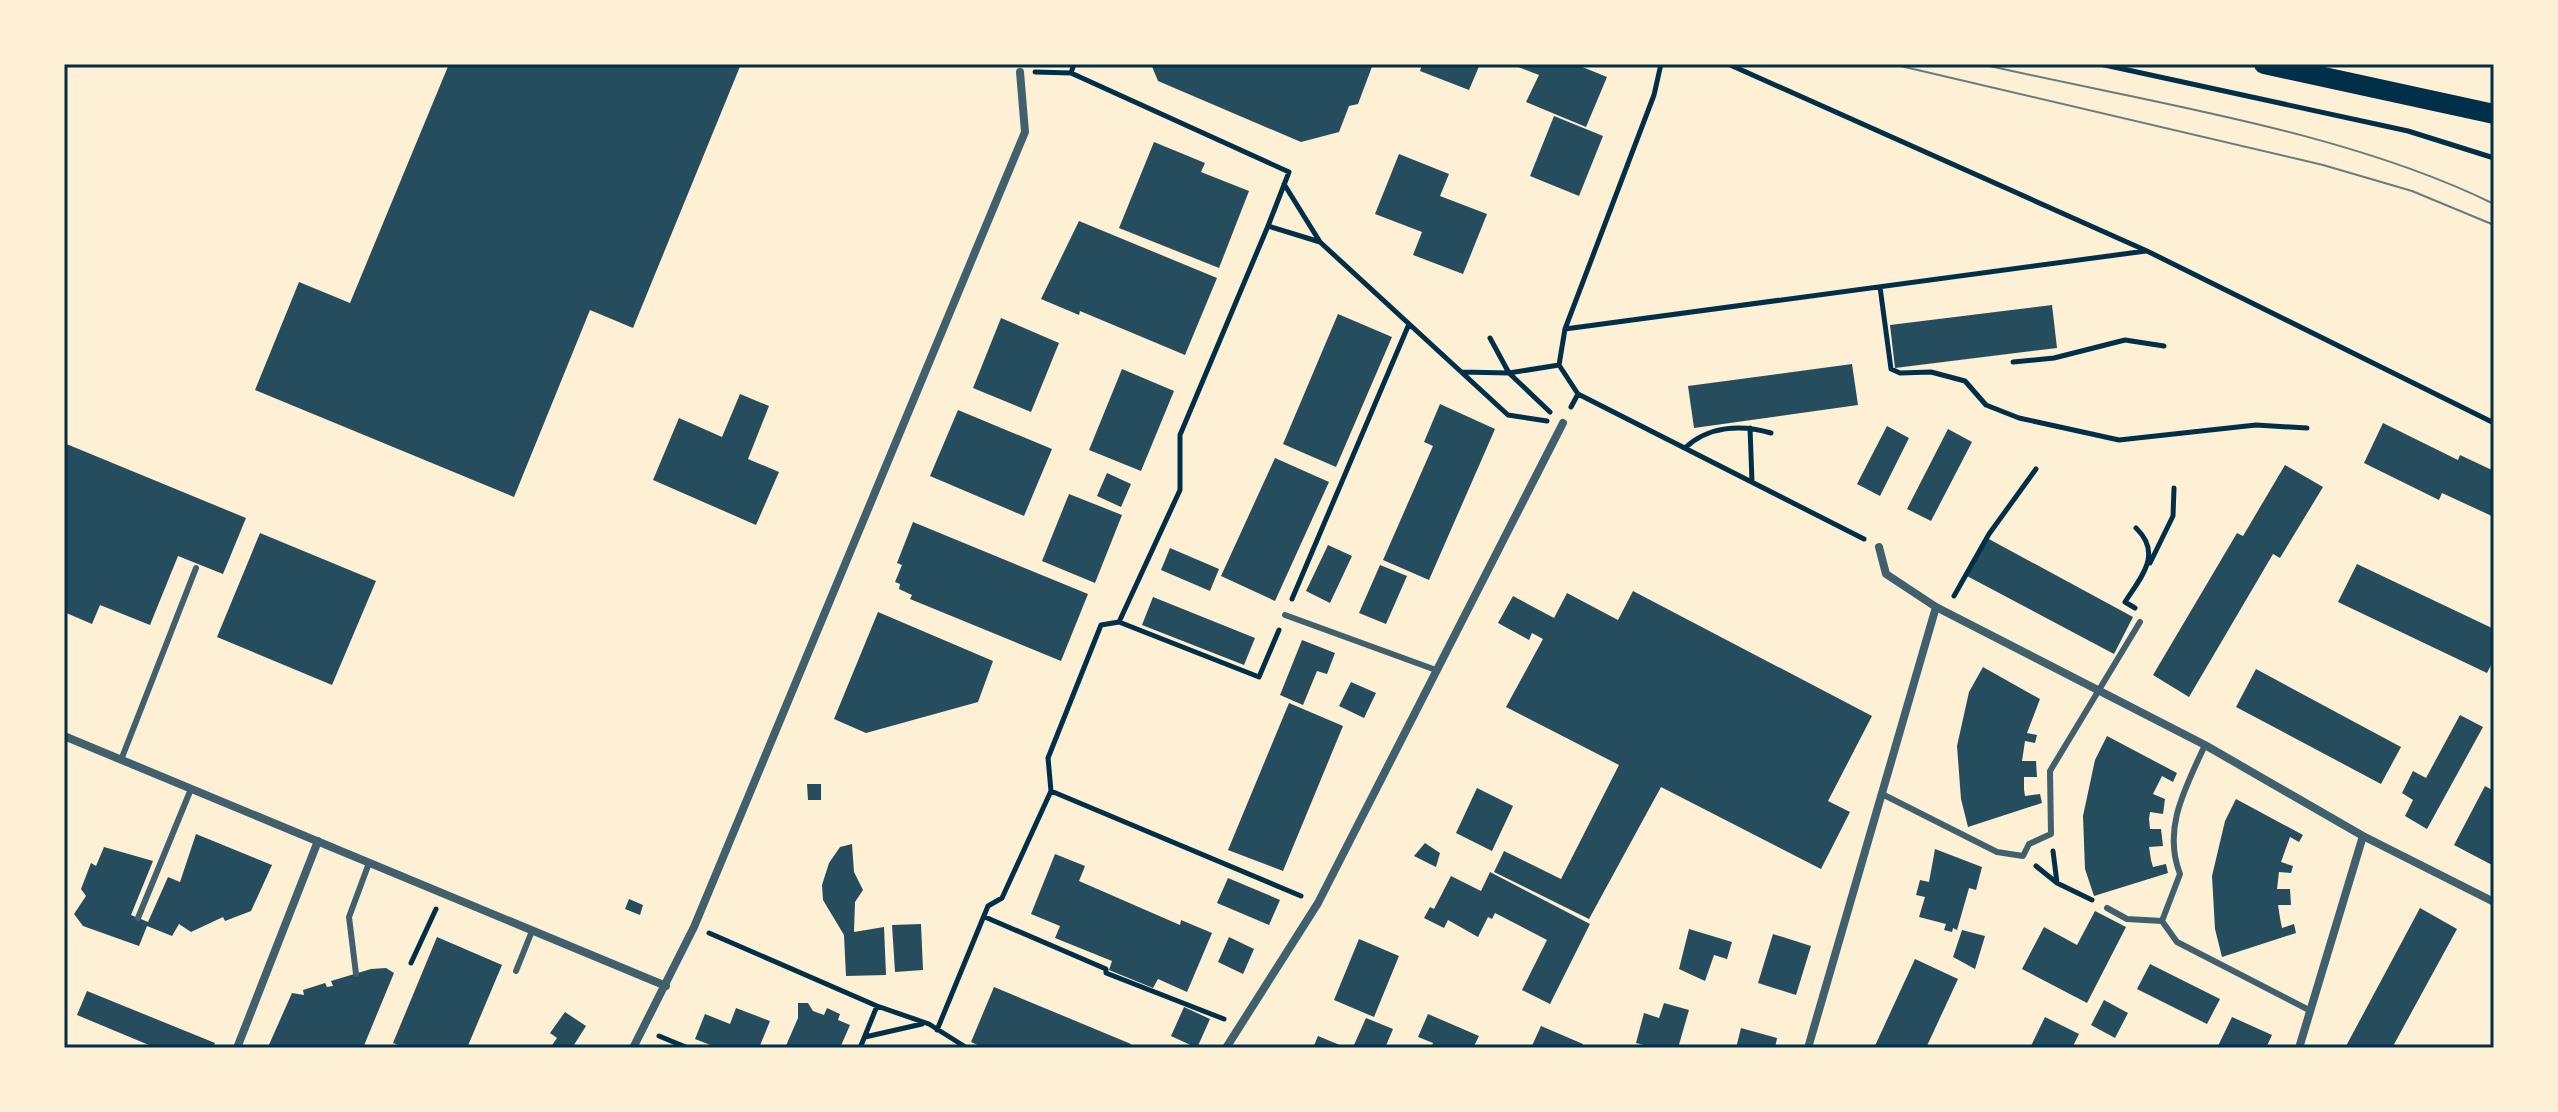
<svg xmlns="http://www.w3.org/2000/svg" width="2558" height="1112" font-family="'Varela Round',sans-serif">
<rect width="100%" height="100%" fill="#fdf0d5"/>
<!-- building -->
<path fill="#264d5e" d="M449 64H741L633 328 590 310 514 497 255 390 299 282 350 303Z
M1151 64H1373L1358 104 1349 106 1339 132 1301 142 1158 81Z
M1422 64H1480L1469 90 1420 71Z
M1510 64H1575L1607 77 1586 127 1526 102 1539 75Z
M1554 116 1603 136 1579 196 1530 176Z
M1154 142 1205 163 1201 172 1249 191 1219 268 1119 228Z
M1399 154 1449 174 1440 196 1487 214 1463 274 1413 255 1422 232 1375 214Z
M1079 221 1217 278 1185 355 1080 311 1079 315 1041 299Z
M2052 305 2057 348 1895 368 1890 325Z
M1338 314 1392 337 1336 467 1283 444Z
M1001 318 1059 343 1031 412 973 388Z
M1852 364 1858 405 1694 428 1688 386Z
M1122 369 1174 391 1141 471 1089 450Z
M740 394 769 406 748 459 779 472 756 525 653 480 679 418 722 437Z
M1440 404 1495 429 1429 580 1383 560 1433 446 1424 442Z
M958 410 1052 449 1024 516 930 476Z
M2383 423 2458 460 2460 455 2494 471V517L2442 493 2439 500 2364 463Z
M1887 426 1909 438 1880 496 1857 484Z
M1948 429 1972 442 1931 521 1907 509Z
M64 443 246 518 223 574 178 556 150 625 100 605 92 624 64 612Z
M1275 458 1329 482 1275 601 1221 576Z
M2285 465 2323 487 2280 558 2273 554 2189 697 2153 675 2237 533 2243 536Z
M1107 473 1131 484 1121 507 1097 496Z
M1069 494 1122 515 1095 583 1042 561Z
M913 522 1088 594 1061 661 910 599 912 595 899 589 900 584 895 582 902 565 897 563Z
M260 533 376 581 332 685 217 637Z
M1987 538 2133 617 2114 654 1967 576Z
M1328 545 1352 556 1330 603 1306 591Z
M1170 548 1219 569 1210 591 1161 570Z
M2357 564 2494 629V659L2487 673 2338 602Z
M1380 565 1407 576 1386 624 1359 613Z
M1633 591 1872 716 1828 801 1850 812 1821 869 1661 787 1589 919 1494 872 1504 851 1561 879 1619 765 1506 707 1543 639 1532 633 1529 640 1498 623 1513 596 1554 618 1567 593 1618 620Z
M1153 597 1255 638 1244 665 1142 625Z
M878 612 993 661 978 702 866 733 834 719Z
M1302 640 1335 653 1327 674 1317 671 1303 705 1280 695Z
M1983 667 2040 699 2027 733 2037 735 2035 743 2025 741 2022 761H2036L2037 777H2024V789L2025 796 2040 794 2042 803 1968 827 1961 799 1957 746 1969 692Z
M2256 669 2401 747 2381 784 2236 707Z
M1351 682 1376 693 1364 718 1339 706Z
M1289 703 1343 726 1283 871 1228 850Z
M2460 715 2483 727 2427 829 2405 816 2413 800 2402 793 2413 771 2426 778Z
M2107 736 2177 773 2173 782 2162 776 2153 794 2165 799 2163 814 2150 812 2149 819 2150 829H2161L2163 846 2149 847 2151 860 2153 867 2166 864 2168 873 2094 896 2085 869 2083 816 2095 760Z
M807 784H821V800H808Z
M2485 786 2494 791V866L2454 845Z
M1477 788 1513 806 1492 851 1456 833Z
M2236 799 2303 835 2299 842 2290 837 2281 862 2293 866 2291 873 2279 872 2277 889H2290L2291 905H2278L2280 918 2282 928 2294 924 2296 933 2222 957 2215 929 2212 876 2225 821Z
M196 834 272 865 251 911 225 921 223 917 191 932 179 924 172 936 147 926 139 946 83 926 74 914 86 896 81 889 91 863 96 866 104 847 153 861 131 915 148 922 168 877 180 882Z
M1425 843 1440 853 1436 867 1414 856Z
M852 844 854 872 863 890 855 902 854 932 884 927 886 975 846 976 844 935 823 900 822 885 829 863 840 847Z
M1935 849 1982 867 1976 890 1969 888 1957 930 1953 928 1952 932 1944 930 1946 924 1919 917 1925 897 1916 895 1920 880 1929 882Z
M1055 854 1085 866 1079 881 1180 925 1181 920 1212 933 1187 992 1158 979 1153 988 1109 970 1112 961 1055 938 1060 926 1031 914Z
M1490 872 1590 924 1550 1004 1522 990 1547 940 1495 913 1492 919 1488 917 1478 937 1448 920 1444 928 1424 918 1430 907 1434 909 1451 876 1481 891Z
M1228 878 1280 900 1269 925 1217 903Z
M629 899 643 905 640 915 625 909Z
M2420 908 2457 929 2392 1048H2345Z
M2095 911 2126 927 2087 1003 2022 969 2044 927 2077 945Z
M921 924 923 970 895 972 892 925Z
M1689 929 1732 942 1727 959 1714 955 1705 981 1679 969Z
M1962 930 1985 936 1975 969 1953 957Z
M1773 934 1811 946 1796 995 1758 983Z
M437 937 502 965 467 1048H405L393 1043Z
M1229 937 1254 949 1243 974 1218 962Z
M1359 939 1399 956 1374 1017 1334 1000Z
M1915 959 1958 979 1945 1007 1926 1048H1874Z
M2150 964 2220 999 2207 1024 2137 989Z
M386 968 394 973 363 1048 268 1047 292 993 304 995 303 990 325 983 327 987 333 986 331 981 371 969Z
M994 987 1131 1044 1129 1048H984L971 1042Z
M87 991 215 1043 213 1048H156L77 1015Z
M2104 1000 2128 1013 2115 1038 2091 1025Z
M798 1003H808L813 1011 824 1015 827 1008 840 1014 838 1020 850 1025 840 1048H785L798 1018Z
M1664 1003 1689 1010 1678 1048H1655L1636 1043 1644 1013 1659 1018Z
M1184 1007 1210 1019 1197 1048 1171 1036Z
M736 1008 770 1021 759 1048H718L695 1039 705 1014 730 1024Z
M565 1012 586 1026 572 1048H550L557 1038 550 1033Z
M1428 1014 1479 1036 1473 1048H1431L1433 1043 1418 1037Z
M2045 1017 2079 1034 2072 1048H2030Z
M2232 1017 2272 1035 2266 1048H2217Z
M1366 1018 1393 1029 1385 1048 1354 1045Z
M1541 1026 1583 1044 1581 1048H1531Z
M1741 1028 1777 1038 1775 1048H1736Z
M1318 1036 1347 1048H1313Z"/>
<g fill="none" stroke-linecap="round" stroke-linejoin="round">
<!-- path -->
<path stroke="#003049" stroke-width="5" d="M1661 64 1654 95 1565 329 1559 365 1578 394 1864 539
M1728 64 2147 251 2494 423
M2100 64 2408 131 2494 158
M1035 72 1071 73 1289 172 1268 226 1320 242 1508 415 1547 421
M1071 73 1074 64
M1284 184 1320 242
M1880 287 1891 369 1900 373 1931 372 1965 381 1986 405 2019 418 2119 440 2256 425 2307 428
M1565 329 2146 251
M1490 338 1509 373 1550 412
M2013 362 2054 358 2125 340 2164 346
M1462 372 1509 373 1559 365
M1571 407 1578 394
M1750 428 1752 482
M1685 448C1708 426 1741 424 1771 433
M2150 563 2173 516 2174 488
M1954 596 1989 534 2036 469
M1292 599 1409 324
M2135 608 2125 602C2141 577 2163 554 2136 528
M1119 622 1180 490V435L1268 226
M1051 791 1301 896
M2053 851 2057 883
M2036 866 2057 883 2092 900
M985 917 1106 969V973L1224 1019
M709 933 877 1006 929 1024 967 1048
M411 963 436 909
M937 1030 988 906 1002 898 1051 791 1048 758 1101 625 1119 622 1259 677 1279 630
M659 1036 688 1048
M865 1037 922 1024
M860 1048 877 1006"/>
<!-- service -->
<path stroke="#3f606c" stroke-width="6" d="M1285 615 1436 670
M121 760 196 568
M1882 794 1997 852 2023 856 2029 844 2051 834 2050 771 2140 622
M2107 908 2127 919 2162 921 2177 942 2309 1010
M138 918 191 789
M2162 921 2180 874C2162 828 2186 787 2205 745
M516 971 532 931
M356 974 349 917 369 863"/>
<!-- minor -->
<path stroke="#3f606c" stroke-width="8" d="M1879 547 1886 574 1936 607 2205 745 2363 836 2494 902
M64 736 666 986
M237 1048 318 841
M633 1048 694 927 1025 132 1020 72
M1226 1048 1318 903 1563 423
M1808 1048 1936 607
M2299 1048 2363 836"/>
<!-- primary -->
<path stroke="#003049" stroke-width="20" d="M2264 64 2494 114"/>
<!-- tram -->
<path stroke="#657d81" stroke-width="2" d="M1892 64 2323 165 2412 191 2494 225
M1981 64C2144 102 2344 130 2494 204"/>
</g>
<!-- border -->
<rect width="2558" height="1112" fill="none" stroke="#fdf0d5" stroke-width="132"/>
<rect x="66" y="66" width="2426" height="980" fill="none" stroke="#003049" stroke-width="3"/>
</svg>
